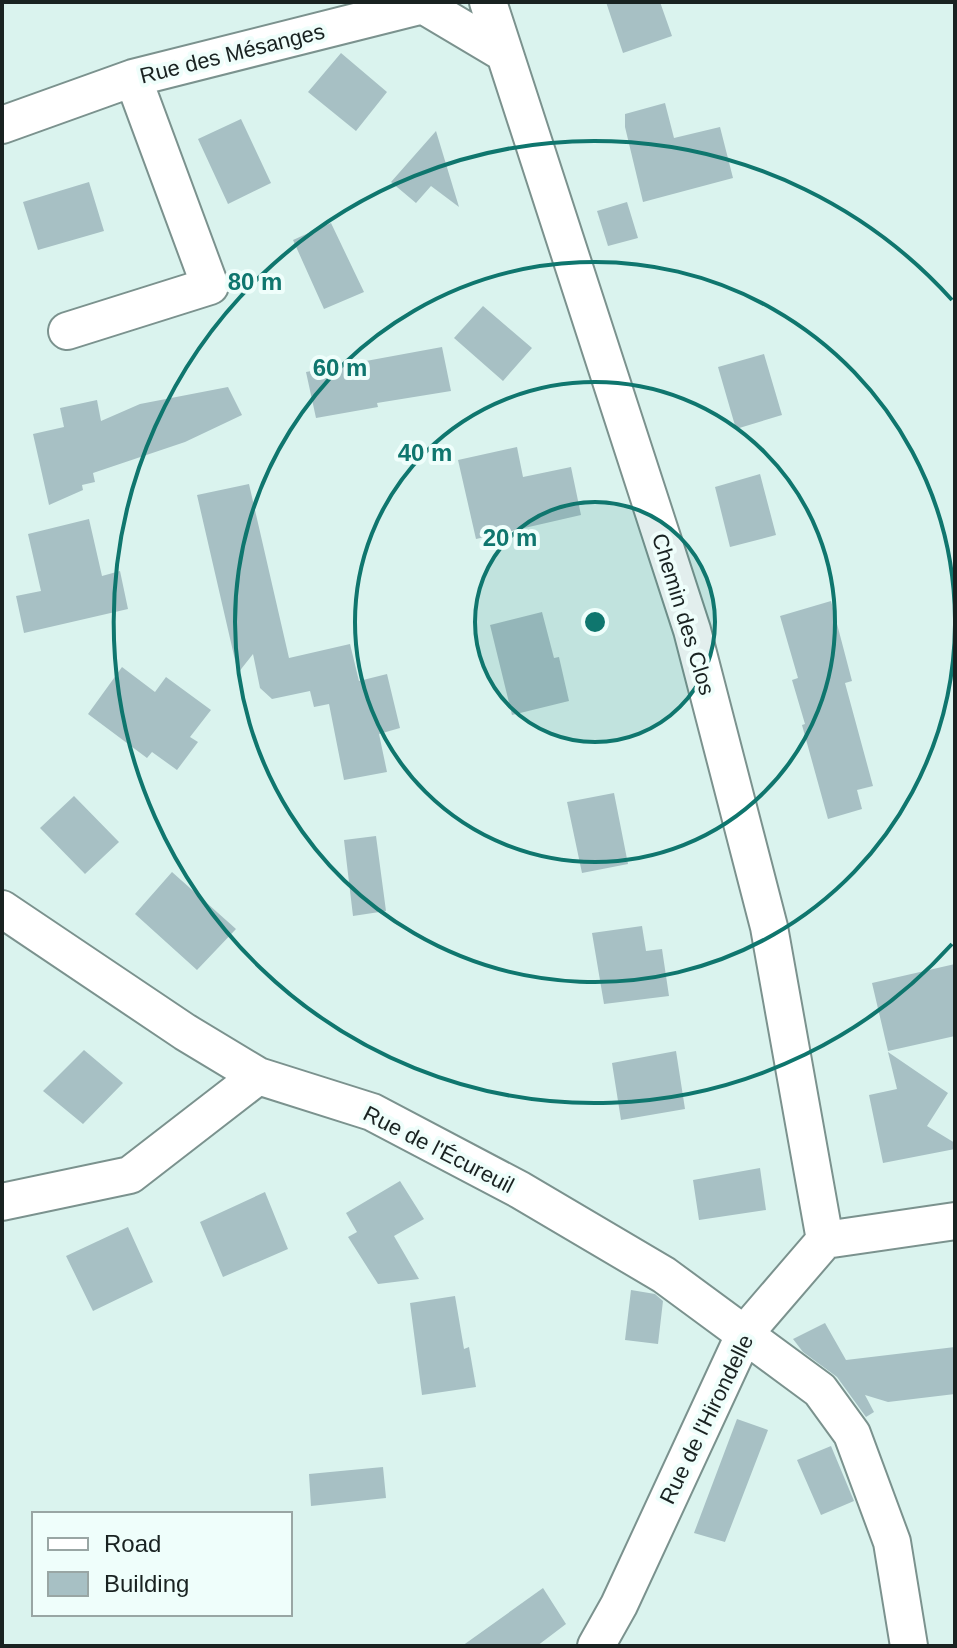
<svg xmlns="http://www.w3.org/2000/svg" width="957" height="1648" font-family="Arial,sans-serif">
<rect width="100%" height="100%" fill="#daf3ee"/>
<!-- building -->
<path fill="#a7c0c4" d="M606 2H660L672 36 623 53Z
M341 53 387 92 356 131 308 92Z
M665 103 674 138 720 127 733 178 643 202 625 127V114Z
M241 119 271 183 228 204 198 139Z
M436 131 459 207 431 186 416 203 391 182Z
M89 182 104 231 38 250 23 202Z
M627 202 638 238 608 246 597 211Z
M331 223 364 292 324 309 293 240Z
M483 306 532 348 503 381 454 338Z
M442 347 451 391 377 403 378 407 316 418 306 372Z
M764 354 782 415 736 429 718 367Z
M228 387 242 415 185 442 93 473 95 482 82 485 83 490 49 505 33 434 64 427 60 408 97 400 101 421 140 404Z
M517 447 523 477 571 467 581 515 476 539 458 460Z
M760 474 776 535 730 547 715 487Z
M249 484 289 658 350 644 359 681 387 674 400 728 379 734 387 772 344 780 329 704 314 707 310 691 272 699 260 688 253 654 238 673 197 495Z
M89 519 102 576 120 571 128 609 24 633 16 596 41 591 28 534Z
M831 601 852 681 845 683 873 786 857 790 862 809 828 819 802 725 805 724 792 680 798 678 780 616Z
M542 612 554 658 559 657 569 701 512 715 490 625Z
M122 667 155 692 166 677 211 710 190 737 198 742 177 770 152 752 147 758 88 714Z
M614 793 628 864 582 873 567 802Z
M74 796 119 842 85 874 40 828Z
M376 836 386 911 353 916 344 840Z
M172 872 236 929 197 970 135 914Z
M642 926 646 951 662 949 669 996 604 1004 592 933Z
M955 964V1036L888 1051 872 983Z
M84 1050 123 1083 83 1124 43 1091Z
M676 1051 685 1109 621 1120 612 1063Z
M888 1052 948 1093 927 1126 955 1143V1149L883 1163 869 1095 897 1089Z
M760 1168 766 1210 699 1220 693 1180Z
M400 1181 424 1219 394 1236 419 1279 378 1284 348 1237 357 1232 346 1213Z
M265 1192 288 1249 223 1277 200 1222Z
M128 1227 153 1282 93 1311 66 1256Z
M631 1290 655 1294 663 1301 658 1344 625 1340Z
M455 1296 464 1349 469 1347 476 1387 422 1395 410 1303Z
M825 1323 846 1360 955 1347V1394L888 1402 865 1395 874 1412 866 1417 837 1377 803 1352 793 1339Z
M737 1419 768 1430 725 1542 694 1533Z
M831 1446 854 1501 821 1515 797 1460Z
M383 1467 386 1498 311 1506 309 1474Z
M543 1588 566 1624 537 1646H462Z"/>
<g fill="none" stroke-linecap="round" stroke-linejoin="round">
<!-- minor casing -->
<g stroke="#7b928e" stroke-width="40">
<path id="minor" d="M488 2 692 630 769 927 825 1240
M2 125 133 78 423 5 502 52
M67 331 210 286 133 78
M2 909 185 1032 258 1076 372 1112 520 1190 664 1275 820 1390 852 1434 892 1542 909 1646
M2 1202 130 1175 258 1076
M596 1646 619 1605 745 1333 825 1240 955 1221"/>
</g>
<!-- minor -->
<use href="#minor" stroke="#fff" stroke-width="36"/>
</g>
<!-- distance rings -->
<circle cx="595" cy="622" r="120" fill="#0f766e" fill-opacity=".12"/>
<g fill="none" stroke="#0f766e" stroke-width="4">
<circle cx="595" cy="622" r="120"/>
<circle cx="595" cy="622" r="240"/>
<path d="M955 625A360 360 0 1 1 955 619"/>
<path d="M952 944A481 481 0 1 1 952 300"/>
</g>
<g text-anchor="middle" stroke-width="8" stroke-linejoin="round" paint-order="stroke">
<!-- street labels -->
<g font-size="22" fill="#192221" stroke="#effefb">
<text transform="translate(232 53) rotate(-14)" y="8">Rue des Mésanges</text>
<text transform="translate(684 614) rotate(73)" y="8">Chemin des Clos</text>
<text transform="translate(439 1149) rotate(27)" y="8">Rue de l'Écureuil</text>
<text transform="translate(706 1419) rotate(-64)" y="8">Rue de l'Hirondelle</text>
</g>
</g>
<circle cx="595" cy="622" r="12" fill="#0f766e" stroke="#effefb" stroke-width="4"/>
<g font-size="24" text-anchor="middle" font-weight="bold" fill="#0f766e" stroke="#effefb" stroke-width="8" stroke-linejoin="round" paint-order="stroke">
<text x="255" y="290">80 m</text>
<text x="340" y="376">60 m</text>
<text x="425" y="461">40 m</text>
<text x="510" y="546">20 m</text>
</g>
<!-- border -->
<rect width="957" height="1648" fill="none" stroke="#192221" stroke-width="8"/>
<!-- legend -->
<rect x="32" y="1512" width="260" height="104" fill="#effefb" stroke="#99a6a4" stroke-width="2"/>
<rect x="48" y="1538" width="40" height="12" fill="#ffffff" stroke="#99a6a4" stroke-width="2"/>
<text x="104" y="1552" font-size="24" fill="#192221">Road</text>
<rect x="48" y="1572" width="40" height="24" fill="#a7c0c4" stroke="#99a6a4" stroke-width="2"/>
<text x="104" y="1592" font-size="24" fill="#192221">Building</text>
</svg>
